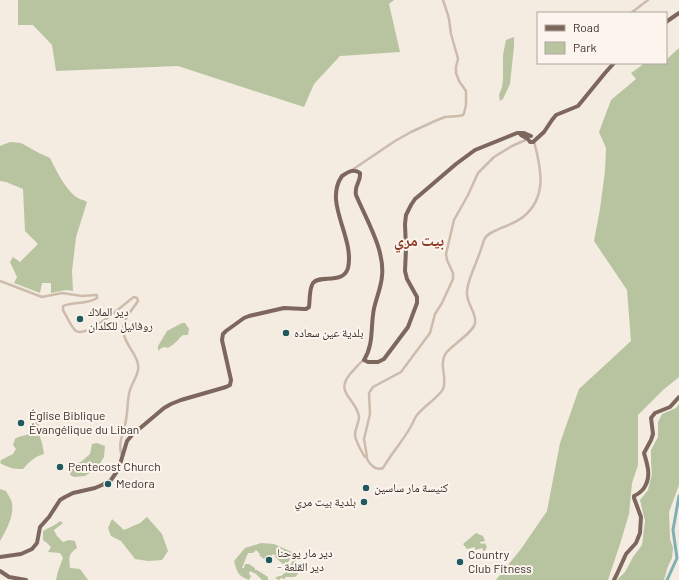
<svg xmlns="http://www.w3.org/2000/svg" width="679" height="580" font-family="Barlow,'Noto Naskh Arabic',sans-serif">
<rect width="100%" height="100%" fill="#f4ebe1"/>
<!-- green -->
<path fill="#b8c4a0" d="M18 0H394L389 4 400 52 340 56 314 84 304 107 178 66 56 71 52 45 33 25H18Z
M514 37V46L510 84 503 99 500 101 499 95 502 87 503 79V55L506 40Z
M679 48V377L663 390 638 415V465L632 483 629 514 620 544 608 580H496L521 549 547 511 560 443 579 389 631 341 627 290 594 241 600 209 605 171 606 148 599 132 611 100 636 79 631 73 645 63H666V59H667Z
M10 142 21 143 39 153 50 158C56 170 66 191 78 198 81 200 84 200 87 202L76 237 72 271 73 291 66 290 51 293V283H42L40 293 14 283 17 277 10 262 13 257 20 262 38 244 25 231 23 189 6 182 0 181V146Z
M182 323H185L189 329 188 335H183C180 337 179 339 177 341 174 344 171 346 168 348L164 347 160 349 159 351 158 349V346L167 331Z
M679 404V485L669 512 670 539 673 548 672 558 668 566 664 580H617L625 572 633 557 642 545 645 521 640 500 648 490 652 474 651 462V450L658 437V422L662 414 676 408Z
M34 417H37L39 420 38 431 42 443 44 454C35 456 29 462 23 469 13 469 9 468 0 463L1 460 13 454 16 449 13 445 15 439C18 436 26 436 31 433V422Z
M97 443 105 446 104 457 97 468 85 476 74 477 70 475 71 467 82 461 90 454 92 444Z
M0 489 6 491C8 495 11 499 12 503 14 516 7 529 0 541Z
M147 517 162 534 168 551 162 560 148 561 135 559 121 541 111 536 108 528 112 519 124 530 140 523Z
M60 521 63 523 54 530 57 536 63 542 69 540 75 541 77 548C68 554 69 558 70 568L80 569 88 580H56L58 571 63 558 60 553 48 552 51 547 47 543 43 540V531C49 527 55 526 60 521Z
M476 533 483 536 485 541 480 542V543L483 544 485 543 487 547 484 552 482 548 475 550V547L467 549 463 544Z
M261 543 274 544 292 552V554L293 555 285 566 275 557 276 556 273 554 267 560 266 559 265 560 259 555 260 554 256 550 253 553H248L242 568H244L245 564H249L255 568V570H257L268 577V580H262L256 574 250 571 249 574 251 576 249 580C238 576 237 572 234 561L245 548Z
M295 557 296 558 298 574 295 577H286L284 579 281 578 279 580 275 578 279 576H281L286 572Z"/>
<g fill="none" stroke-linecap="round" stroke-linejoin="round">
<!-- river -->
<path stroke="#7fb0b2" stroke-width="3" d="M667 580 677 558 673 530 679 496"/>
<!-- minor -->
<path stroke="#cdbbac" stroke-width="2.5" d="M631 13 648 0
M352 170 395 141 411 132 435 121 445 117 459 116 463 115 464 113 466 105V91L459 81 456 73V67L458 59 457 55 451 34 449 19 447 12 443 0
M0 281 42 297 62 293 82 296 95 295H97V298C87 305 73 301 63 306V310C66 315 71 327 76 331 87 338 122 306 131 299L134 297 137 298 138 301C133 309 126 315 124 324 119 342 141 355 138 370 137 377 132 383 130 390 127 400 128 410 126 420 124 433 117 443 122 456
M364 360C359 363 355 369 351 373 333 393 357 399 359 417 359 423 355 428 355 435 355 439 362 453 365 457
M367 457 364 439 370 414 369 393 373 387 401 372 430 333 435 314 442 303 453 279V273L447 260 446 254 454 220 468 195 478 173 494 157 512 146 528 139
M367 459C370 465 376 471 383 468 391 454 402 442 410 428 413 423 414 419 417 415 424 406 439 397 443 389 448 378 438 365 446 353 452 345 474 332 475 323 477 314 467 304 467 294 466 284 474 269 477 260 480 253 482 246 484 240 487 233 495 231 501 228 509 225 517 222 523 217 548 197 541 168 534 141"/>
<!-- major -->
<path stroke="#7d675c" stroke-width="4" d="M666 22 679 13
M521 135 528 139 530 142H533L544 132 552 120 556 115 578 106 605 73 614 63
M0 557 21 554 32 549 37 543 40 527 49 517 60 500 65 497 73 493 95 488 102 485 111 480 118 470 121 461 127 441 132 435 164 408 171 404 181 400 226 387 230 385 231 380 222 340 223 334 226 331 244 318 249 316 284 308 304 309H306L309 307C310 300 309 289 313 283 320 274 343 285 348 268 355 237 323 203 342 176 348 172 354 168 360 173 361 183 354 184 356 195 366 219 385 250 382 276 381 290 374 302 373 315 371 330 373 346 364 360L368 362H378L384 359 408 327 417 303V297L407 279 405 271 406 249 405 224 406 215 411 205 415 199 421 194 456 164 475 150 517 133H524L531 136
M0 571 9 577 26 580
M614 580 617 574 626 554 636 543 640 533 641 517 634 498V496C638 494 642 491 644 488 652 476 647 464 644 453L651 440 653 434 651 418 655 413 670 407 679 397"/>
</g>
<!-- markers -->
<g fill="#1f5a5e" stroke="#fbf5ee" stroke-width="1.5">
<circle cx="80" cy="319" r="4"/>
<circle cx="286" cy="333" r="4"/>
<circle cx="21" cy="423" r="4"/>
<circle cx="60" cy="467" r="4"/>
<circle cx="108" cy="484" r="4"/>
<circle cx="366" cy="488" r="4"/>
<circle cx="364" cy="502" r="4"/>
<circle cx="269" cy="560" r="4"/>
<circle cx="460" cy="562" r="4"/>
</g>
<g text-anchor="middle" stroke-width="4" stroke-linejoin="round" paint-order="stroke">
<!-- poi labels -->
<g font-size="12" fill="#3b302b" stroke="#fbf5ee" text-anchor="start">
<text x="88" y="316">دير الملاك<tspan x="88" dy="14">روفائيل للكلدان</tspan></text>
<text x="294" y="337">بلدية عين سعاده</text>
<text x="29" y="420">Église Biblique<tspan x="29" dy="14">Évangélique du Liban</tspan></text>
<text x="68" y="471">Pentecost Church</text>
<text x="116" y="488">Medora</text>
<text x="374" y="492">كنيسة مار ساسين</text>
<text x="356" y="506" text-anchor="end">بلدية بيت مري</text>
<text x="277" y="557">دير مار يوحنا<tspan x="277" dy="14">- دير القلعة</tspan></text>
<text x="468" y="559">Country<tspan x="468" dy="14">Club Fitness</tspan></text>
</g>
<!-- district labels -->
<g font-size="16" font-weight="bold" fill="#8c3b22" stroke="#fbf5ee">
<text x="419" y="246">بيت مري</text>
</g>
</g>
<!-- legend -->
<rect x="537" y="12" width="130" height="52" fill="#fbf5ee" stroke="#aea6a0"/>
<rect x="545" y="25" width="20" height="6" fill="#7d675c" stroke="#aea6a0"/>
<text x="573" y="32" font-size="12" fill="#3b302b">Road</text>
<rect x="545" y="42" width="20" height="12" fill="#b8c4a0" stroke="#aea6a0"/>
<text x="573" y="52" font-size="12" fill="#3b302b">Park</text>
</svg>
